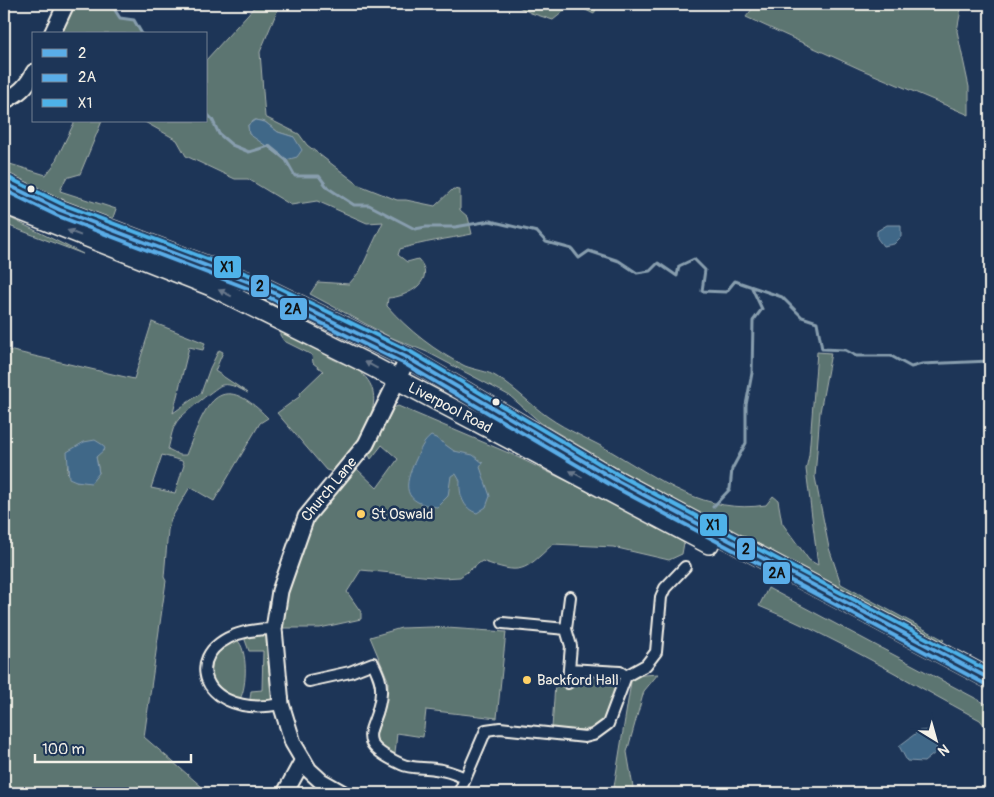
<svg xmlns="http://www.w3.org/2000/svg" width="994" height="797" font-family="Pangolin,sans-serif">
<rect width="100%" height="100%" fill="#1d3557"/>
<filter id="ink" filterUnits="userSpaceOnUse"><feTurbulence type="fractalNoise" baseFrequency=".02" numOctaves="2"/><feDisplacementMap in="SourceGraphic" scale="10" xChannelSelector="R" yChannelSelector="G"/><feConvolveMatrix kernelMatrix="1 2 1 2 8 2 1 2 1" color-interpolation-filters="sRGB"/></filter>
<g filter="url(#ink)">
<!-- green -->
<path fill="#5c7471" stroke="#a8b2ac" fill-rule="evenodd" d="M71 4H111L120 18 134 20 142 34H57Z
M257 4H280L260 52 265 117 299 134 307 145 359 185 397 200H406L435 206 453 189 460 190V210L468 217 472 234C447 239 423 242 400 249L398 255 407 262 418 259C438 280 408 297 388 298L387 306C408 330 436 352 465 366 475 370 488 371 497 377 516 389 531 405 548 417 568 431 591 440 612 452 660 480 706 515 766 505L773 496 778 500 782 523 809 560 818 565 806 469 809 455 817 352 831 353 820 412 815 477 829 548 841 584 944 640 940 644 912 630 622 471 541 423 510 396 499 390 427 352 390 337 310 294 318 282 349 284 360 271 383 222 367 223 317 201 291 205 248 179H235L186 156 177 140 143 121H206V60ZM255 120 265 122 278 132 294 137 269 146 249 134 248 125Z
M513 4H598L594 14 573 4 553 20 531 13Z
M756 4H962L957 31 969 87V115L860 69 746 17Z
M75 121H102L80 174 66 178 60 191 116 209 111 223 24 186 6 172 10 164 46 175 53 166Z
M4 215 83 254 4 224Z
M152 322 205 343 203 350 189 347 173 413 201 393 210 368 219 350 223 352 215 371 248 393C240 389 231 383 222 385 219 385 183 414 179 419 172 426 171 439 168 449L180 455H186C205 407 217 366 268 418L260 423 214 501 190 487 171 519 168 530 164 577 166 581 144 737 209 793H4V349L134 379ZM98 453 96 457 99 473 86 481H76L67 472 68 464ZM162 455 182 461 184 465 175 493 151 488Z
M280 329C292 334 308 338 318 346 322 350 325 354 329 357 339 363 351 365 360 372 396 401 352 448 333 472L326 470 277 413 299 397 301 392 323 371 313 363 312 355 284 341 280 335Z
M398 406 511 454 614 504 684 543 682 554 669 560 613 547 553 544C523 572 522 575 482 561L460 577 443 578 361 570 347 592 361 612V619L320 628H280L283 605 313 514 356 468 377 488 398 459 382 445 371 459 368 453 391 409Z
M768 588 990 706V732L980 720C907 681 836 637 759 606Z
M432 627 506 632 497 718 426 710 423 737 397 733 395 754 380 747 375 740 388 690V680L370 637 401 628Z
M247 634H264L267 637V656L273 697 267 702H253L250 699 251 691 262 690 263 651H249L245 640Z
M237 640C248 649 247 687 240 699L218 692 210 671 212 655 223 646Z
M578 674 618 677C603 729 608 733 552 728L555 684 572 685 573 678Z
M658 674 644 691 627 752 633 787 631 793H613L632 676Z"/>
<!-- water -->
<path fill="#406788" stroke="#889eae" d="M255 120 265 122 278 132 294 137 302 150 297 157 286 160 249 134 248 125Z
M887 225H901V237L894 244 883 246 877 238V231Z
M431 436 436 438 454 451 473 455 483 463 480 467 490 496 486 507 477 513C463 509 459 494 460 481L456 474 451 476 448 496 437 507C402 503 403 486 416 459 420 450 423 442 431 436Z
M95 440 103 445 105 449 96 457 99 473 91 483 76 481 69 478 67 452 84 442Z
M929 730 938 742 935 753 924 762 907 761 899 746 919 731Z"/>
<g fill="none" stroke-linecap="round" stroke-linejoin="round">
<!-- stream -->
<path stroke="#889eae" stroke-width="3" d="M111 4 120 18 134 20 142 34
M206 113 212 119 219 134 232 145 249 152 269 146 286 160 295 176H319L328 188 354 205H369L415 229 426 227H455L490 221 537 232 546 242 572 249 579 258 589 251 619 261 637 273 650 271 658 263 677 276 679 266 694 259 705 270 702 291 726 292 735 281 782 297 802 317 817 322 822 349 845 350 856 356H891L911 367 922 364 990 361
M713 507 730 489 732 469 746 443V405L752 373 753 321 762 309 752 288"/>
<!-- street casing -->
<g stroke="#f4f1e8" stroke-width="14">
<path id="street" d="M570 597 566 629 571 646 569 669 620 672 626 676
M503 623 566 629
M274 629C173 629 190 722 281 704
M309 681 350 672 373 663C377 672 382 681 381 692 380 730 347 739 401 764 411 769 424 767 435 769 446 770 456 774 465 778
M568 683 569 669
M459 793 486 730 500 728 585 737 593 735 608 724 626 676 646 665 656 652 661 597 665 588 685 567"/>
</g>
<!-- secondary casing -->
<g stroke="#f4f1e8" stroke-width="19">
<g id="secondary">
<path d="M52 34 66 4"/>
<path d="M4 101C18 94 27 87 34 72"/>
<path d="M285 793 303 760"/>
<path id="s1" d="M342 793 321 781 309 770 293 743 281 704 274 629 280 591 306 517 366 444 408 358"/>
</g>
</g>
<!-- highway casing -->
<g stroke="#f4f1e8" stroke-width="22">
<g id="highway">
<path d="M4 183 60 210 262 287 408 358 614 479 990 679"/>
<path id="s2" d="M4 204 211 286 362 361 709 544"/>
</g>
</g>
<!-- street -->
<use href="#street" stroke="#1d3557" stroke-width="10"/>
<!-- secondary -->
<use href="#secondary" stroke="#1d3557" stroke-width="15"/>
<!-- highway -->
<use href="#highway" stroke="#1d3557" stroke-width="19"/>
<!-- bus-1 casing -->
<g stroke="#1d3557" stroke-width="8">
<path id="bus-1" d="M4 183 60 210 262 287 408 358 614 479 990 679"/>
</g>
<!-- bus-2 casing -->
<g stroke="#1d3557" stroke-width="8">
<path id="bus-2" d="M4 190 58 216 260 293 405 364 611 485 987 685"/>
</g>
<!-- bus-3 casing -->
<g stroke="#1d3557" stroke-width="8">
<path id="bus-3" d="M7 177 62 204 265 281 411 352 617 474 990 672"/>
</g>
<!-- bus-1 -->
<use href="#bus-1" stroke="#5aade8" stroke-width="4"/>
<!-- bus-2 -->
<use href="#bus-2" stroke="#5aade8" stroke-width="4"/>
<!-- bus-3 -->
<use href="#bus-3" stroke="#4eb2e9" stroke-width="4"/>
</g>
<!-- one-way arrows -->
<defs><path id="oneway-solid" d="M-6-.8H1V-3.2L6.5 0L1 3.2V.8H-6Z" transform="scale(1.25)"/></defs>
<g fill="#68778a">
<use href="#oneway-solid" transform="translate(74 233) rotate(-159)"/>
<use href="#oneway-solid" transform="translate(225 293) rotate(-154)"/>
<use href="#oneway-solid" transform="translate(371 365) rotate(-152)"/>
<use href="#oneway-solid" transform="translate(576 474) rotate(-152)"/>
</g>
</g>
<!-- markers -->
<g fill="#f4f1e8" stroke="#1d3557" stroke-width="2">
<circle cx="31" cy="189" r="4.5"/>
<circle cx="496" cy="402" r="4.5"/>
</g>
<g fill="#ffd166" stroke="#1d3557" stroke-width="2">
<circle cx="361" cy="514" r="5"/>
<circle cx="527" cy="680" r="5"/>
</g>
<g text-anchor="middle" stroke-width="5" stroke-linejoin="round" paint-order="stroke">
<!-- street labels -->
<g font-size="15" fill="#f4f1e8" stroke="#1d3557">
<text dy="5" stroke="none"><textPath href="#s2" startOffset="491">Liverpool Road</textPath></text>
<text dy="5" stroke="none"><textPath href="#s1" startOffset="341">Church Lane</textPath></text>
</g>
<!-- poi labels -->
<g font-size="15" fill="#f4f1e8" stroke="#1d3557" text-anchor="start">
<text x="371" y="519">St Oswald</text>
<text x="537" y="685">Backford Hall</text>
</g>
</g>
<g stroke="#1d3557" stroke-width="2">
<rect x="213" y="255" width="29" height="24" rx="5" fill="#4eb2e9"/>
<rect x="250" y="274" width="20" height="24" rx="5" fill="#5aade8"/>
<rect x="279" y="297" width="29" height="24" rx="5" fill="#5aade8"/>
<rect x="699" y="513" width="29" height="24" rx="5" fill="#4eb2e9"/>
<rect x="736" y="537" width="20" height="24" rx="5" fill="#5aade8"/>
<rect x="762" y="561" width="29" height="24" rx="5" fill="#5aade8"/>
</g>
<g font-size="14" text-anchor="middle" font-weight="bold" fill="#111">
<text x="227" y="272">X1</text>
<text x="260" y="291">2</text>
<text x="293" y="314">2A</text>
<text x="713" y="530">X1</text>
<text x="746" y="554">2</text>
<text x="777" y="578">2A</text>
</g>
<!-- margin -->
<rect width="994" height="797" fill="none" stroke="#1d3557" stroke-width="20"/>
<rect x="10" y="10" width="974" height="777" fill="none" stroke="#f4f1e8" stroke-width="2" filter="url(#ink)"/>
<!-- legend -->
<rect x="32" y="32" width="175" height="90" fill="#1d3557" stroke="#738091"/>
<rect x="42" y="49" width="25" height="8" fill="#5aade8" stroke="#738091"/>
<text x="78" y="58" font-size="15" fill="#f4f1e8">2</text>
<rect x="42" y="74" width="25" height="8" fill="#5aade8" stroke="#738091"/>
<text x="78" y="82" font-size="15" fill="#f4f1e8">2A</text>
<rect x="42" y="99" width="25" height="8" fill="#4eb2e9" stroke="#738091"/>
<text x="78" y="108" font-size="15" fill="#f4f1e8">X1</text>
<!-- north arrow -->
<g transform="translate(936 740) rotate(143)" stroke="#1d3557" stroke-width="4" paint-order="stroke">
<path d="M0-4L9 19L0 12L-9 19Z" fill="#f4f1e8"/>
<text y="-8" font-size="14" font-weight="bold" text-anchor="middle" fill="#f4f1e8">N</text>
</g>
<!-- scale -->
<path d="M35 754v8h156v-8" fill="none" stroke="#f4f1e8" stroke-width="2.5"/>
<text x="42" y="754" font-size="15" fill="#f4f1e8" stroke="#1d3557" stroke-width="4" paint-order="stroke">100 m</text>
</svg>
